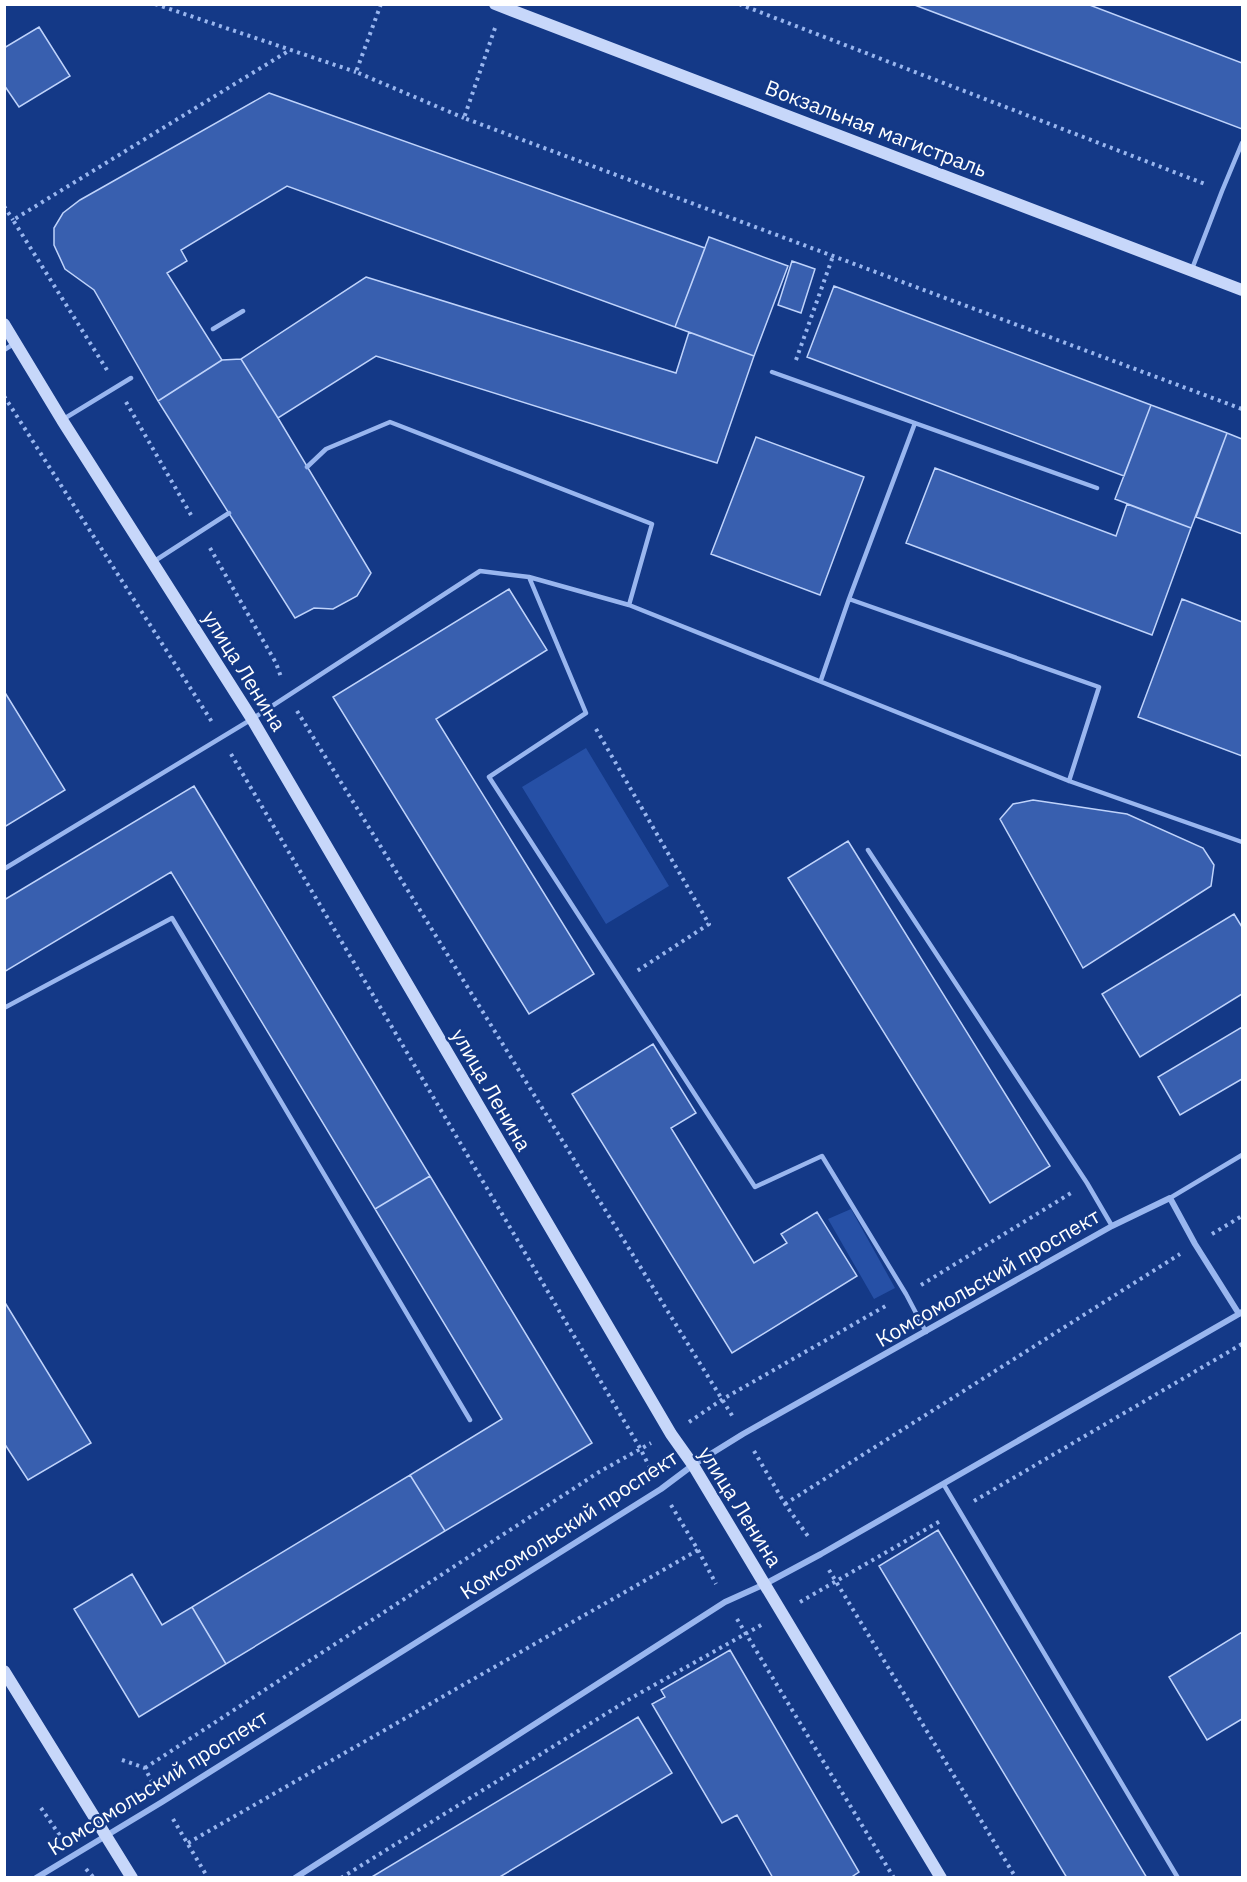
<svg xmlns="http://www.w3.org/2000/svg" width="1247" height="1882" font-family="'IBM Plex Sans',sans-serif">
<rect width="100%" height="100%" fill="#143987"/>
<!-- green -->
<path fill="#2650a6" d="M586 748 669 886 606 924 522 787Z
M851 1209 895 1288 874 1299 828 1219Z"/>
<!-- building -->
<path fill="#385faf" stroke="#bfd3fb" stroke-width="1.5" d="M912 4H1087L1242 63V129Z
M39 27 70 76 19 107 4 85V48Z
M269 93 705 248 675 327 287 186 181 250 187 261 167 273 222 360 158 401 94 290 65 269 54 245V228L63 213 80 200Z
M709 237 788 266 754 356 675 327Z
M792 261 815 269 801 313 778 305Z
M366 277 676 373 689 332 754 356 717 463 376 356 278 418 241 359Z
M834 286 1151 405 1124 476 807 357Z
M241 359 278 418 371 573 357 596 333 609 314 608 295 618 158 401 222 360Z
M1151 405 1227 433 1191 528 1115 499Z
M1227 433 1242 439V534L1196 517Z
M756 437 864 477 820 595 711 554Z
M935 468 1116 536 1127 504 1191 528 1152 635 906 543Z
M509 589 547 650 436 719 594 974 529 1014 333 697Z
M1182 599 1242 622V756L1138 717Z
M4 691 65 790 6 826 4 823Z
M194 786 430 1176 375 1209 171 872 4 972V900Z
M1033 800 1127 814 1203 848 1214 865 1211 886 1083 968 1000 819 1013 804Z
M848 841 1050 1166 990 1203 788 878Z
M1234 914 1242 927V994L1140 1057 1102 994Z
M1242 1027V1079L1180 1115 1158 1077Z
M653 1044 696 1113 671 1128 754 1263 787 1243 781 1234 817 1212 857 1276 732 1353 572 1094Z
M430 1176 592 1443 445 1531 410 1475 502 1419 375 1209Z
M4 1301 91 1443 28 1480 4 1443Z
M410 1475 445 1531 226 1664 192 1607Z
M938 1530 1147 1878H1067L879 1566Z
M132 1574 162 1625 192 1607 226 1664 139 1717 74 1609Z
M1242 1632V1719L1207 1740 1169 1677Z
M730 1650 859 1872 850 1878H773L737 1815 722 1823 652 1704 665 1697 661 1690Z
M638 1717 672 1773 498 1878H370Z"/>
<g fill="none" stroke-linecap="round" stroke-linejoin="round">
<!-- path -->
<path stroke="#99b6ef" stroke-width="4" stroke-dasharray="3 4.5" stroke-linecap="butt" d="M155 4 356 72
M381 4 356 72 464 118
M739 4 1205 184
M495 28 464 118 1242 409
M4 206 13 220
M796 360 833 256
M107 370 13 220 290 50
M4 396 212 722
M126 402 191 515
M210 548 276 663 281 677
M297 711 733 1417
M596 729 709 924 637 971
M231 754 640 1448 652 1472
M1212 1234 1242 1216
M921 1285 1071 1193
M689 1422 723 1399 889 1304
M754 1451 785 1504 810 1539
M974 1501 1242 1344
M785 1504 1180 1254
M671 1505 698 1550 716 1584
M829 1570 1016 1878
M800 1602 942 1520
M737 1619 894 1878
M122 1760 145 1768 153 1784
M145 1768 599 1472 651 1443
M41 1808 63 1840
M173 1819 208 1878
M188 1843 698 1550
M86 1869 94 1878
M341 1878 633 1697 763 1624"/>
<!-- lane -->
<path stroke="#99b6ef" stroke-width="4.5" d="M1192 269 1222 191 1242 143
M213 329 243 311
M4 350 15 343
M772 372 1097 488
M62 420 131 378
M307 467 326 449 390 422 652 524 629 605
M153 562 229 513
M529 577 586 713 489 777 755 1187 822 1156 906 1294 926 1332
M849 599 915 423
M821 680 849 599 1099 687 1069 781
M868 850 1087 1183 1112 1226
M4 869 252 719 480 571 529 577 629 605 1069 781 1242 842
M4 1008 172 918 470 1420
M1170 1198 1242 1155
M944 1485 1178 1878"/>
<!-- street -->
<path stroke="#99b6ef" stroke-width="6" d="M36 1878 162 1802 661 1489 693 1465 743 1434 1112 1226 1170 1198 1195 1244 1239 1314 1242 1312
M295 1878 725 1602 765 1584 821 1554 1239 1314"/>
<!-- secondary -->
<path stroke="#c7d7fa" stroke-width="12" d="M495 4 1242 290
M4 324 62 420 252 719 671 1434 693 1465 941 1878
M4 1671 132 1878"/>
</g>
<g text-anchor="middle" stroke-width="5" stroke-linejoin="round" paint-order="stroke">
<!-- street labels -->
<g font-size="21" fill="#fff" stroke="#143987">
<text transform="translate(876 129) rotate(21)" y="7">Вокзальная магистраль</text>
<text transform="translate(244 671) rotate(58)" y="7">улица Ленина</text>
<text transform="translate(491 1090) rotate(60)" y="7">улица Ленина</text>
<text transform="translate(988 1278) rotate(-30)" y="7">Комсомольский проспект</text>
<text transform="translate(740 1507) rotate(58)" y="7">улица Ленина</text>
<text transform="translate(569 1525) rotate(-33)" y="7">Комсомольский проспект</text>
<text transform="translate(158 1783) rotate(-32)" y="7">Комсомольский проспект</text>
</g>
</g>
<!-- border -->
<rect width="1247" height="1882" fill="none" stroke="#ffffff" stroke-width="12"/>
</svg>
